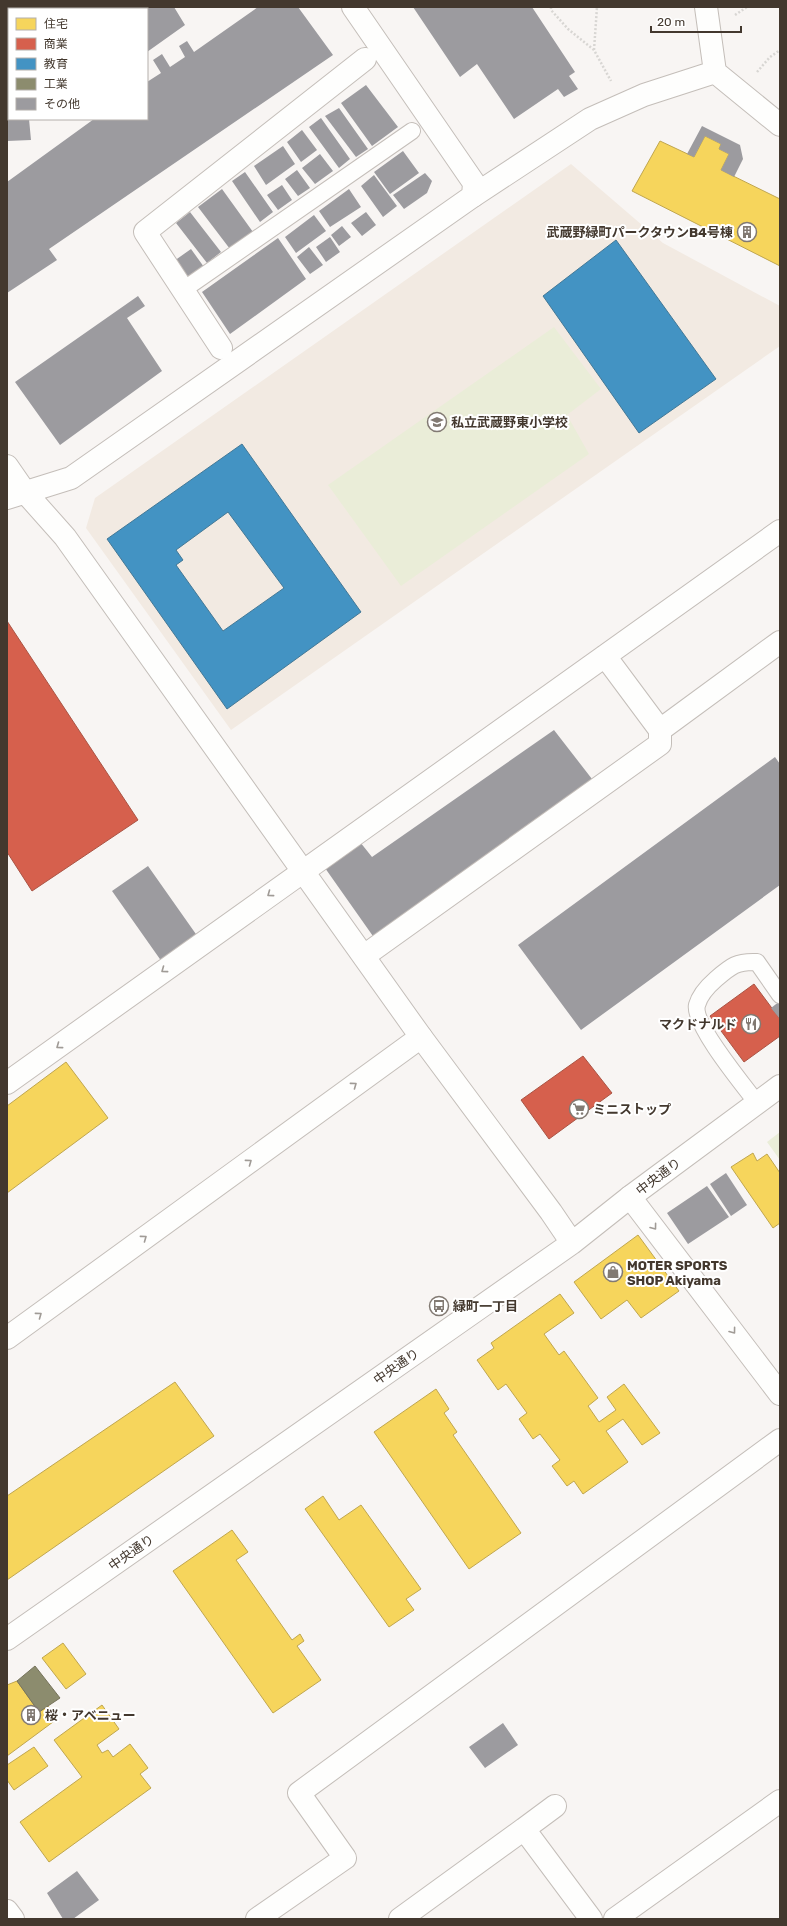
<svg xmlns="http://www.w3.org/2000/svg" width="787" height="1926" font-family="Rubik,'Noto Sans JP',sans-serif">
<rect width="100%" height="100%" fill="#f8f5f3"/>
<!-- built -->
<path fill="#f2eae2" d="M571 164 663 243 780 306V346L231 730 86 528 95 498Z"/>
<!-- green -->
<path fill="#eaedd8" d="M554 327 601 389 567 415 589 454 401 586 328 485Z
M780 1132V1160L767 1142Z"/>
<!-- homes -->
<path fill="#f6d55c" stroke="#c0a64e" d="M705 136 721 144 719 149 729 154 721 170 780 199V266L632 191 660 141 694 157Z
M66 1062 108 1118 7 1193V1106Z
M753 1153 757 1161 767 1154 780 1173V1223L773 1228 731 1167Z
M638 1235 679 1291 641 1318 627 1300 601 1319 574 1282Z
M560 1294 574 1313 544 1334 559 1355 564 1351 598 1398 588 1406 599 1422 616 1410 607 1397 624 1384 660 1433 642 1445 623 1419 606 1431 628 1462 583 1494 574 1481 567 1486 552 1466 560 1460 540 1434 533 1439 519 1419 527 1413 506 1384 498 1390 477 1360 494 1348 491 1343Z
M175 1382 214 1436 7 1580V1496Z
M436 1389 449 1409 444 1413 457 1432 453 1435 521 1533 469 1569 374 1432Z
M323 1496 339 1520 361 1505 421 1589 406 1599 414 1610 389 1627 305 1509Z
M232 1530 248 1552 236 1560 292 1640 300 1634 304 1641 297 1646 321 1680 273 1713 173 1571Z
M63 1643 86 1674 66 1689 42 1658Z
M17 1681 39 1712 48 1706 57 1719 7 1756V1685Z
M102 1705 119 1729 97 1745 102 1753 108 1750 113 1757 130 1744 148 1768 140 1774 151 1788 49 1862 20 1822 82 1777 54 1740Z
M34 1747 48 1766 14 1790 7 1780V1765Z"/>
<!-- shops -->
<path fill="#d6604d" stroke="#aa5444" d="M7 621 138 820 32 891 7 852Z
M754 984 780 1019V1036L744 1062 710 1016Z
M583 1056 612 1093 549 1139 521 1100Z"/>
<!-- schools -->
<path fill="#4393c3" stroke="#437896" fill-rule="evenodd" d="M616 240 716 379 639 433 543 296Z
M242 444 361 612 227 709 107 539ZM228 512 284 588 223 631 176 565 183 560 176 550Z"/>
<!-- industry -->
<path fill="#8c8c6e" stroke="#76735b" d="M35 1666 60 1698 39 1712 17 1681Z"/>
<!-- building -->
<path fill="#9c9b9f" d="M84 7H174L185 25 147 52V9H85Z
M258 7H298L333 55 49 249 57 260 7 293V182L94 119H147V82L161 73 153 60 162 54 170 67 185 57 179 46 187 41 194 52Z
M413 7H532L575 72 569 76 578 89 564 97 558 89 514 119 477 64 460 77Z
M7 69H9V119H29L31 140 7 141Z
M366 85 398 127 372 146 341 103Z
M339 108 368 149 356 157 325 116Z
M321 118 350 159 339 168 309 127Z
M702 126 740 145 743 159 734 177 721 170 729 154 719 149 721 144 705 136 694 157 687 154Z
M302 130 317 150 301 162 287 142Z
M283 146 295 164 266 185 254 166Z
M403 151 419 173 390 194 374 172Z
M320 154 333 171 315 184 302 168Z
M297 170 310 188 298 196 285 179Z
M245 172 273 212 260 222 232 181Z
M425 173 432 181 427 193 404 209 393 195Z
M374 175 397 206 383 217 361 186Z
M282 185 292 200 278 210 267 195Z
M222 189 253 232 230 249 198 207Z
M349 189 361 207 330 227 319 211Z
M190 212 221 252 207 263 176 223Z
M366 212 376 225 362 236 351 223Z
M314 215 326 231 296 253 285 237Z
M342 226 351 237 339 246 331 235Z
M330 237 340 252 326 262 316 247Z
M278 238 306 279 230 334 202 292Z
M309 247 323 265 310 274 297 257Z
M191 249 204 267 187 280 174 261Z
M138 296 145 306 127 318 162 371 60 445 15 382Z
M554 730 592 779 375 939 325 868 360 842 372 857Z
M775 757 780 764V885L581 1030 518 945Z
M148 866 198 937 162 962 112 891Z
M780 1001V1019L771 1008Z
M726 1173 747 1205 731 1216 710 1184Z
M707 1186 729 1217 688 1244 667 1213Z
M503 1723 518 1745 485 1768 469 1747Z
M77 1871 99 1900 73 1919H63L47 1893Z"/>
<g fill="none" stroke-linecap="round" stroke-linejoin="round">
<!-- service casing -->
<g stroke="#c4beb9" stroke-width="18">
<path id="service" d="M183 290 412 131
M757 1103C744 1086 692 1023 697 1005 700 994 708 986 716 979 731 966 737 961 757 962L780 995"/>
</g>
<!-- pedestrian casing -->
<g stroke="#c4beb9" stroke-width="24">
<path id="pedestrian" d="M221 348 145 232 365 59"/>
</g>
<!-- minor casing -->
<g stroke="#c4beb9" stroke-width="24">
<path id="minor" d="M706 7 715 72 780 125
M473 196 590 119 644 95 715 72
M660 730 780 642
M364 956 660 744V730L605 656
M7 1083 780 531
M630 1197 780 1394
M7 1338 421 1037
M524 1829 555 1806
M257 1919 345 1858 299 1793 780 1440
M400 1919 524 1829 591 1919
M615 1919 780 1801"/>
</g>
<!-- tertiary casing -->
<g stroke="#c4beb9" stroke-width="24">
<path id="tertiary" d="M7 466 25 492 65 537 421 1037 551 1212 572 1243
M7 498 71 478 473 196 474 183 353 7
M7 1639 572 1243 630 1197 780 1086"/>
</g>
<!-- primary casing -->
<g stroke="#c4beb9" stroke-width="24">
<path id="primary" d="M7 1911 13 1919"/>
</g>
<!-- path -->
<path stroke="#d8d6d3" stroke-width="2.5" stroke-dasharray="2 2" stroke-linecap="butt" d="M17 7V9
M551 7V10L568 29 594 50 611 81
M735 15 747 7
M7 33 9 31
M594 50 597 7
M757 72 770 57 780 50"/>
<!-- service -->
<use href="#service" stroke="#fefefd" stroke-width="16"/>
<!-- pedestrian -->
<use href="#pedestrian" stroke="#fefefd" stroke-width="22"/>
<!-- minor -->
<use href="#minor" stroke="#fefefd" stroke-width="22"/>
<!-- tertiary -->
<use href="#tertiary" stroke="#fefefd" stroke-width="22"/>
<!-- primary -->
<use href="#primary" stroke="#fefefd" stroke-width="22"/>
</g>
<!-- one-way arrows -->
<defs><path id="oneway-chevron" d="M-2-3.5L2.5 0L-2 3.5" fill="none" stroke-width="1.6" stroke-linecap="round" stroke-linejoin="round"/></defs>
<g stroke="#a09b96">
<use href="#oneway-chevron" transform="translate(270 894) rotate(144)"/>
<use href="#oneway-chevron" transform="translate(164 970) rotate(144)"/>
<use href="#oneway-chevron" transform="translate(59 1046) rotate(144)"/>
<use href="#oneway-chevron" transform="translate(354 1085) rotate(-36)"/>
<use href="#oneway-chevron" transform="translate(249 1162) rotate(-36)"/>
<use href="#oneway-chevron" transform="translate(654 1227) rotate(53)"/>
<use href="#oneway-chevron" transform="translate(144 1238) rotate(-36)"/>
<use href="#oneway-chevron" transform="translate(39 1315) rotate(-36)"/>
<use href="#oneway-chevron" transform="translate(733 1331) rotate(53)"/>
</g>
<!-- icons -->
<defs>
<g id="building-ring" transform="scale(1)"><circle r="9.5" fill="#fff" stroke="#827a73" stroke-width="1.5"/><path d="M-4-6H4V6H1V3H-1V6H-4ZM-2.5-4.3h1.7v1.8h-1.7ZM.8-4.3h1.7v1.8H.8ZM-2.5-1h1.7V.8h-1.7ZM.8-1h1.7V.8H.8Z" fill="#827a73"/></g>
<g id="school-ring" transform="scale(1)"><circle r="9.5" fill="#fff" stroke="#827a73" stroke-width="1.5"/><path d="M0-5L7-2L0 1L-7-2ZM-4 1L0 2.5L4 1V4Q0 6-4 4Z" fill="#827a73"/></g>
<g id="restaurant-ring" transform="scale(1)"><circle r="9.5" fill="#fff" stroke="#827a73" stroke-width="1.5"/><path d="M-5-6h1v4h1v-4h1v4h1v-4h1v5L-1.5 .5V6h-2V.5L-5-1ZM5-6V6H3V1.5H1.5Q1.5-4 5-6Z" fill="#827a73"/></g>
<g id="supermarket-ring" transform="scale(1)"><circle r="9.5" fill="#fff" stroke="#827a73" stroke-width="1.5"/><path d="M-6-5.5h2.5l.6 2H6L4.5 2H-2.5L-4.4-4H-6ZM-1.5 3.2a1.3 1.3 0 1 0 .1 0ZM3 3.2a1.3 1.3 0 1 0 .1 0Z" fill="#827a73"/></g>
<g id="shop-ring" transform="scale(1)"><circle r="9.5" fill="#fff" stroke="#827a73" stroke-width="1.5"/><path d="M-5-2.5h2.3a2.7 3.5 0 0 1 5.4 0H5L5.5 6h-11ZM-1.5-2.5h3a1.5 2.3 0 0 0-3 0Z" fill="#827a73"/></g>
<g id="bus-ring" transform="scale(1)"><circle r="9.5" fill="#fff" stroke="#827a73" stroke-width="1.5"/><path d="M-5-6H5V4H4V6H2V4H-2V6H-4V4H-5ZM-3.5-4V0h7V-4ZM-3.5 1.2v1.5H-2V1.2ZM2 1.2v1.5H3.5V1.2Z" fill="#827a73"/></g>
</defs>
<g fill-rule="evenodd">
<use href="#building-ring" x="747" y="232"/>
<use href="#school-ring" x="437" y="422"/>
<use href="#restaurant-ring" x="751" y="1024"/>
<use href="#supermarket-ring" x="579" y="1109"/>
<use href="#shop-ring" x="613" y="1272"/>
<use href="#bus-ring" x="439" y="1306"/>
<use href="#building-ring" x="31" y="1715"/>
</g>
<g text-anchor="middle" stroke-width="4" stroke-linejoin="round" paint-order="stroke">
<!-- poi labels -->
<g font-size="13" font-weight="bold" fill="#43382e" stroke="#fff" text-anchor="start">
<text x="733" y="237" text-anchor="end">武蔵野緑町パークタウンB4号棟</text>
<text x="451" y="427">私立武蔵野東小学校</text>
<text x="737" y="1029" text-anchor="end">マクドナルド</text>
<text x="593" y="1114">ミニストップ</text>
<text x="627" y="1270">MOTER SPORTS<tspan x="627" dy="15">SHOP Akiyama</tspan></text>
<text x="453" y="1311">緑町一丁目</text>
<text x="45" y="1720">桜・アベニュー</text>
</g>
<!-- street labels -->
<g font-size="13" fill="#43382e" stroke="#fff">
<text transform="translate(658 1176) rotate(-37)" y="5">中央通り</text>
<text transform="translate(396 1366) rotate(-35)" y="5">中央通り</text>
<text transform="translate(131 1552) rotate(-35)" y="5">中央通り</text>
</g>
</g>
<!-- border -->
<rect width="787" height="1926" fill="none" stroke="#43382e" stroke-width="16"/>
<!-- legend -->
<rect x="8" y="8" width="140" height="112" fill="#ffffff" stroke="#b4afab"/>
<rect x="16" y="18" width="20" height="12" fill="#f6d55c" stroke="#b4afab"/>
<text x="44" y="28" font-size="12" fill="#43382e">住宅</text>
<rect x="16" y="38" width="20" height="12" fill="#d6604d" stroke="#b4afab"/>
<text x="44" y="48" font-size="12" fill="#43382e">商業</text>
<rect x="16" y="58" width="20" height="12" fill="#4393c3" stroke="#b4afab"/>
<text x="44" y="68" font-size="12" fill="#43382e">教育</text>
<rect x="16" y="78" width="20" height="12" fill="#8c8c6e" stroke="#b4afab"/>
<text x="44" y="88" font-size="12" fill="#43382e">工業</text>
<rect x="16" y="98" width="20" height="12" fill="#9c9b9f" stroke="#b4afab"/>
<text x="44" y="108" font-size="12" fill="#43382e">その他</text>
<!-- scale -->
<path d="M651 26v6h90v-6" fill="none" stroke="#43382e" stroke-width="2"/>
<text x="657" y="26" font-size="12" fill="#43382e" stroke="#ffffff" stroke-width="3" paint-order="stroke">20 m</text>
</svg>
